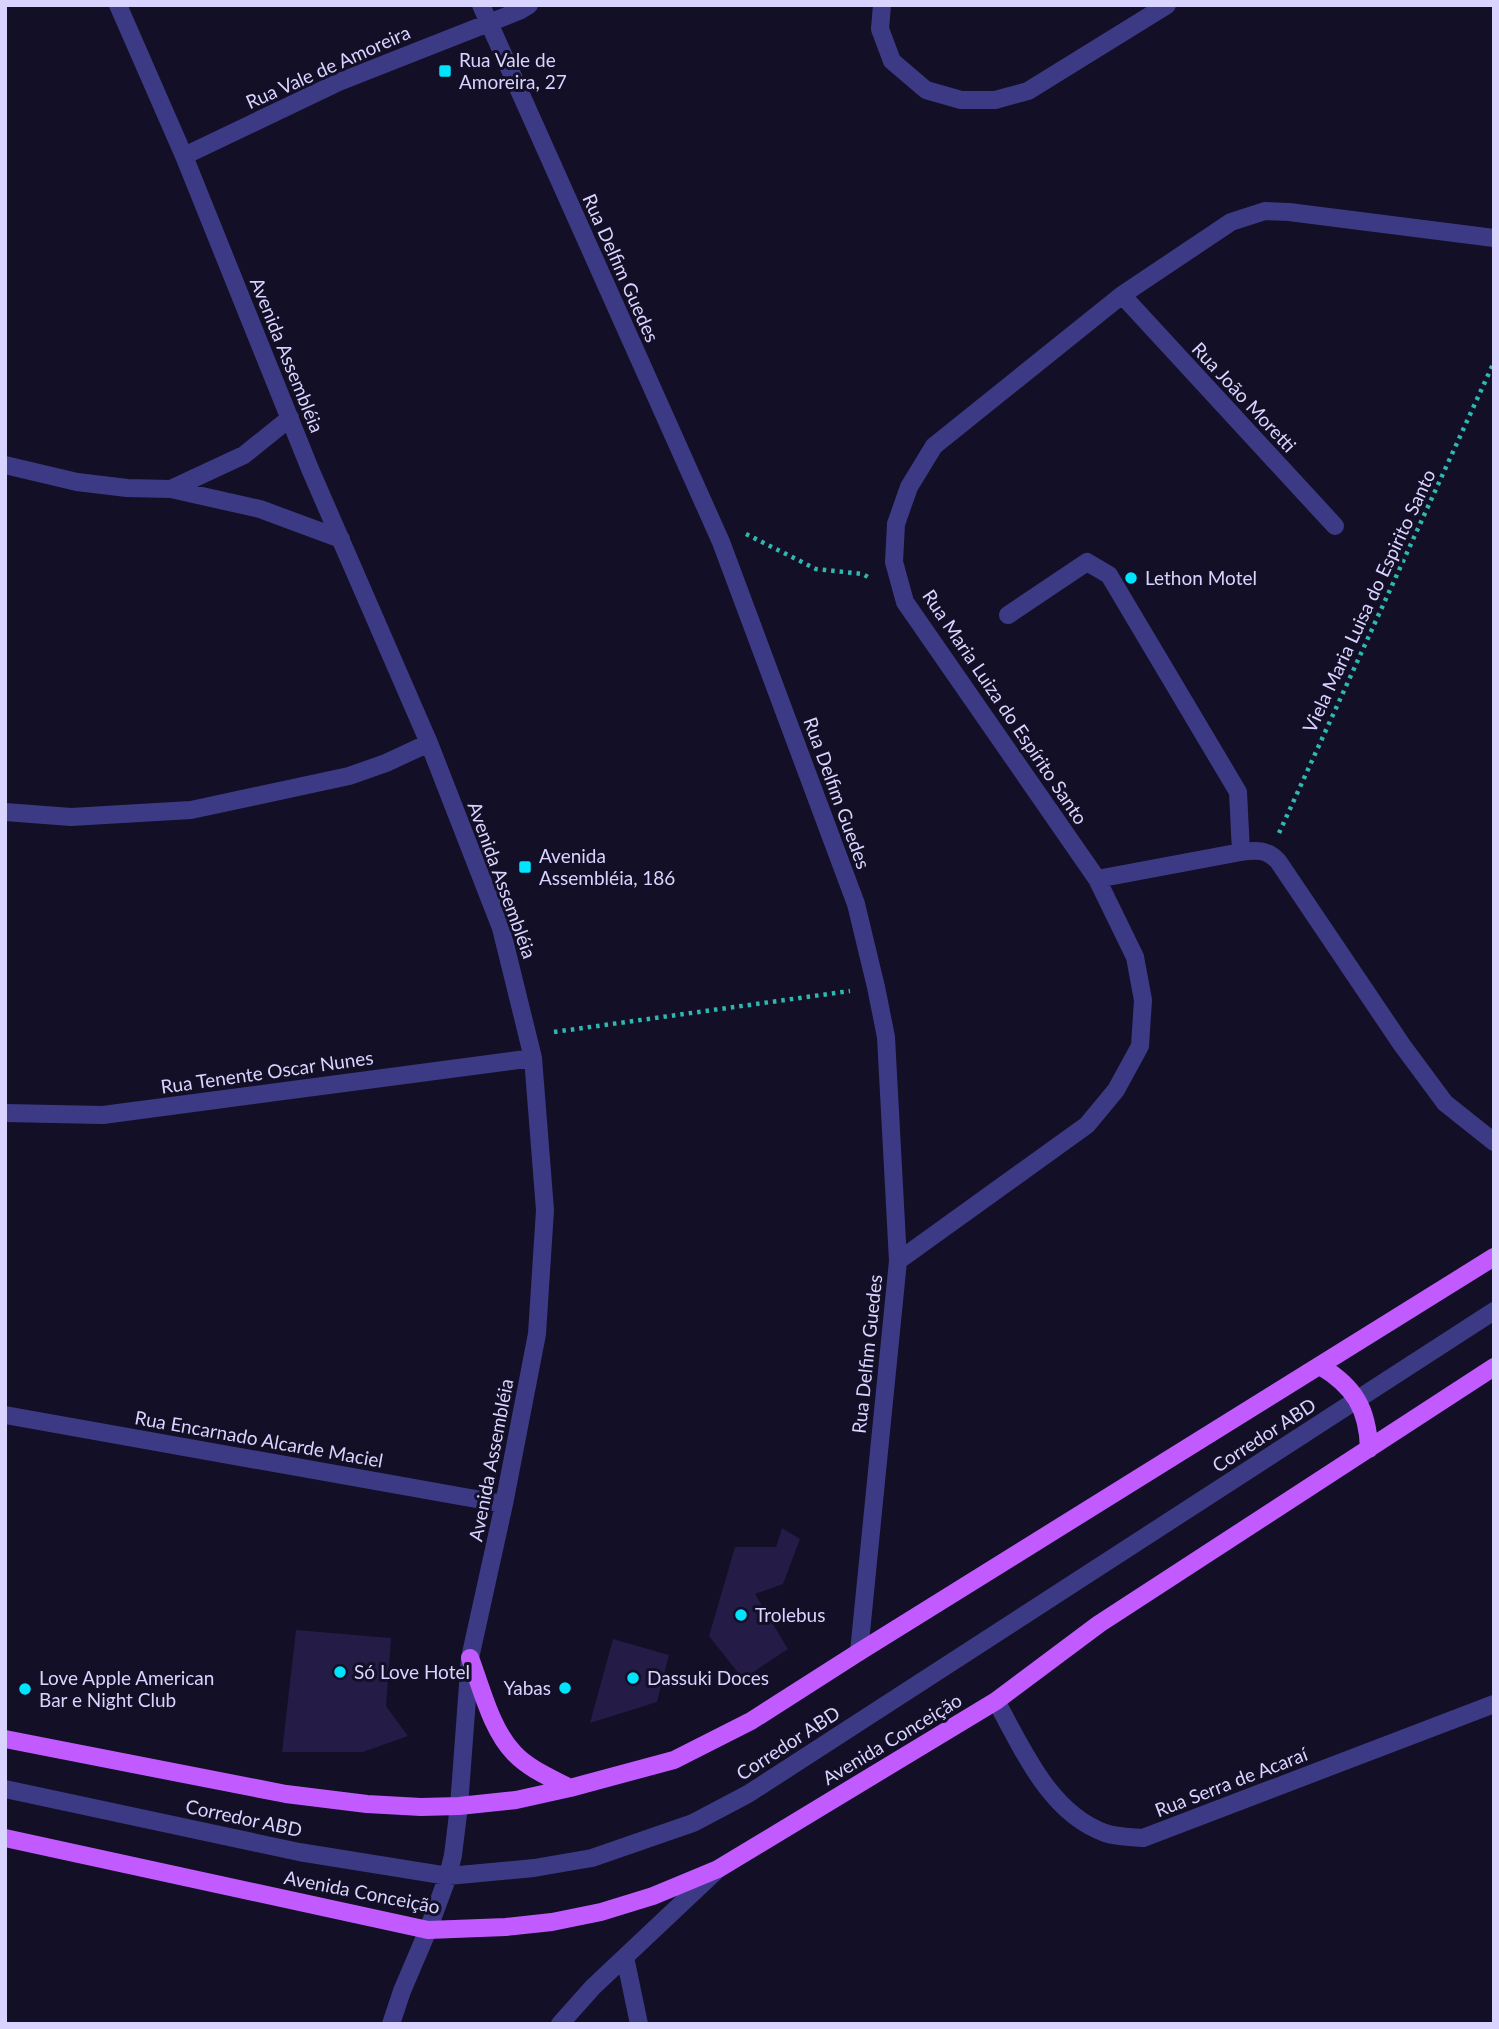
<svg xmlns="http://www.w3.org/2000/svg" width="1499" height="2029" font-family="Lato,sans-serif">
<rect width="100%" height="100%" fill="#130f26"/>
<!-- building -->
<path fill="#241b47" d="M782 1528 800 1539 783 1584 755 1594 788 1649 743 1679 709 1636 735 1547H776Z
M296 1630 391 1638 386 1706 408 1736 363 1752H282Z
M613 1639 669 1655 657 1702 590 1723Z"/>
<g fill="none" stroke-linecap="round" stroke-linejoin="round">
<!-- path -->
<path stroke="#2fb8b0" stroke-width="4.5" stroke-dasharray="3.5 5" stroke-linecap="butt" d="M746 534 816 569 863 574 871 579
M1279 833 1494 362
M554 1032 850 991"/>
<!-- minor -->
<path stroke="#3d3a85" stroke-width="18" d="M118 5 184 156 310 469 429 743 501 928 533 1058 545 1210 537 1334 504 1504 470 1658 459 1806 453 1855 448 1876 428 1930 402 1991 391 2024
M481 5 721 542 856 904 876 987 886 1037 898 1261 859 1652
M882 5 880 29 892 61 926 90 961 100H995L1028 91 1167 5
M184 156 339 82 519 11 529 5
M1122 295 1335 526
M5 465 77 482 127 488 171 489 260 509 341 539
M171 489 244 455 290 418
M1008 615 1087 562 1109 575 1238 792 1241 852
M5 812 71 817 191 810 349 776 386 763 429 743
M1097 879 1241 852C1257 850 1266 849 1278 861L1402 1045 1445 1103 1494 1142
M5 1113 103 1115 533 1058
M898 1261 1087 1125 1116 1090 1140 1046 1143 1000 1135 957 1097 879 905 602 894 562 896 524 909 487 934 446 1122 295 1231 222 1265 211 1289 212 1494 238
M5 1415 504 1504
M996 1701C1023 1749 1049 1813 1105 1833 1116 1837 1131 1837 1143 1838L1494 1704
M5 1789 299 1852 448 1876 534 1868 592 1858 693 1823 748 1794 1494 1311
M625 1957 639 2024
M560 2024 593 1987 715 1872"/>
<!-- major -->
<path stroke="#c25bff" stroke-width="18" d="M1320 1366C1354 1386 1368 1409 1369 1449
M470 1658C482 1689 491 1729 514 1753 529 1769 551 1778 570 1788
M5 1739 286 1794 367 1804 421 1807 459 1806 516 1800 570 1788 674 1760 751 1721 859 1652 1494 1257
M5 1838 428 1930 506 1927 552 1922 601 1912 653 1896 718 1869 996 1701 1099 1624 1494 1367"/>
</g>
<!-- markers -->
<g fill="#00e5ff" stroke="#130f26" stroke-width="2.5">
<rect x="438" y="64" width="14" height="14" rx="3.5"/>
<circle cx="1131" cy="578" r="7"/>
<rect x="518" y="860" width="14" height="14" rx="3.5"/>
<circle cx="741" cy="1615" r="7"/>
<circle cx="340" cy="1672" r="7"/>
<circle cx="633" cy="1678" r="7"/>
<circle cx="565" cy="1688" r="7"/>
<circle cx="25" cy="1689" r="7"/>
</g>
<g text-anchor="middle" stroke-width="6" stroke-linejoin="round" paint-order="stroke">
<!-- poi labels -->
<g font-size="19" fill="#d9d4ff" stroke="#130f26" text-anchor="start">
<text x="459" y="67">Rua Vale de<tspan x="459" dy="22">Amoreira, 27</tspan></text>
<text x="1145" y="585">Lethon Motel</text>
<text x="539" y="863">Avenida<tspan x="539" dy="22">Assembléia, 186</tspan></text>
<text x="755" y="1622">Trolebus</text>
<text x="354" y="1679">Só Love Hotel</text>
<text x="39" y="1685">Love Apple American<tspan x="39" dy="22">Bar e Night Club</tspan></text>
<text x="647" y="1685">Dassuki Doces</text>
<text x="551" y="1695" text-anchor="end">Yabas</text>
</g>
<!-- street labels -->
<g font-size="19" fill="#d9d4ff" stroke="#130f26">
<text transform="translate(328 67) rotate(-24)" y="7">Rua Vale de Amoreira</text>
<text transform="translate(621 268) rotate(66)" y="7">Rua Delfim Guedes</text>
<text transform="translate(287 355) rotate(68)" y="7">Avenida Assembléia</text>
<text transform="translate(1244 397) rotate(47)" y="7">Rua João Moretti</text>
<text transform="translate(1369 601) rotate(-65)" y="7">Viela Maria Luisa do Espirito Santo</text>
<text transform="translate(1005 707) rotate(56)" y="7">Rua Maria Luiza do Espírito Santo</text>
<text transform="translate(837 793) rotate(70)" y="7">Rua Delfim Guedes</text>
<text transform="translate(502 880) rotate(70)" y="7">Avenida Assembléia</text>
<text transform="translate(267 1072) rotate(-8)" y="7">Rua Tenente Oscar Nunes</text>
<text transform="translate(867 1354) rotate(-84)" y="7">Rua Delfim Guedes</text>
<text transform="translate(1264 1435) rotate(-33)" y="7">Corredor ABD</text>
<text transform="translate(259 1439) rotate(10)" y="7">Rua Encarnado Alcarde Maciel</text>
<text transform="translate(491 1460) rotate(-79)" y="7">Avenida Assembléia</text>
<text transform="translate(892 1739) rotate(-31)" y="7">Avenida Conceição</text>
<text transform="translate(788 1743) rotate(-33)" y="7">Corredor ABD</text>
<text transform="translate(1231 1782) rotate(-21)" y="7">Rua Serra de Acaraí</text>
<text transform="translate(244 1818) rotate(12)" y="7">Corredor ABD</text>
<text transform="translate(362 1892) rotate(11)" y="7">Avenida Conceição</text>
</g>
</g>
<!-- border -->
<rect width="1499" height="2029" fill="none" stroke="#d9d4ff" stroke-width="14"/>
</svg>
